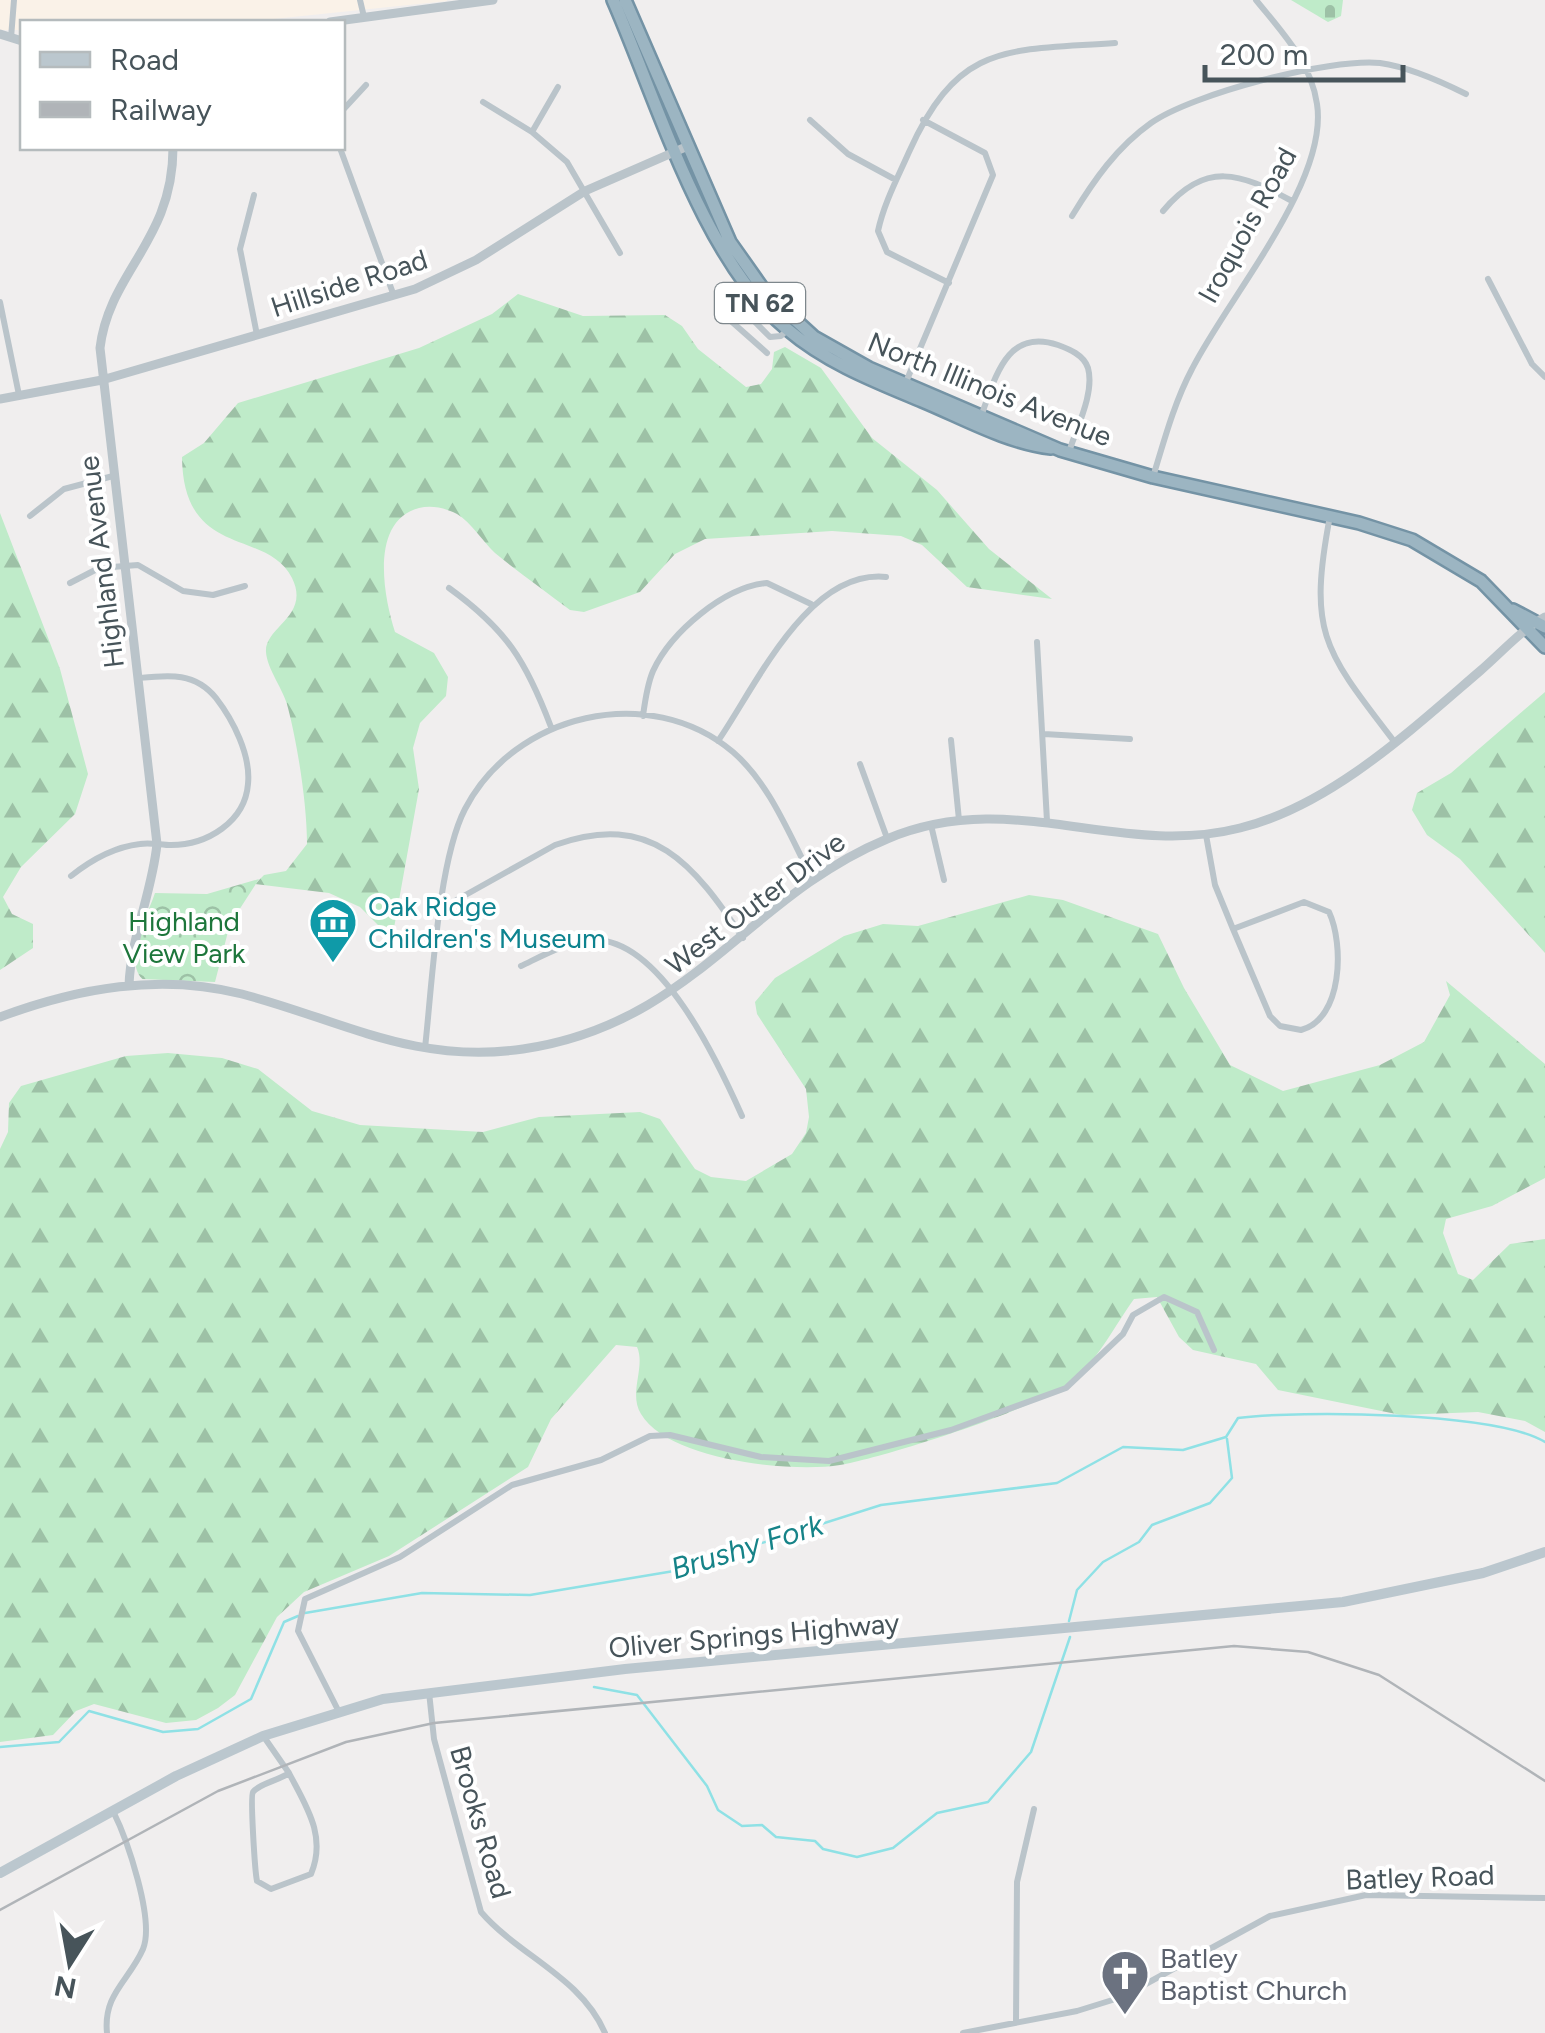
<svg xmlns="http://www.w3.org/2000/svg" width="1545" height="2033" font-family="Figtree,sans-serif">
<defs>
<pattern id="forest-firs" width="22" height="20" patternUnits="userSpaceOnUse" patternTransform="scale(2.5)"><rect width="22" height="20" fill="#bfebc9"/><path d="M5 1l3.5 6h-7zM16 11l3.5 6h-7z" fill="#9dc1a6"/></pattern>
<pattern id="cemetery-stones" width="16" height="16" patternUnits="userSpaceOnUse" patternTransform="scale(2.5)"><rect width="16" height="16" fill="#bfebc9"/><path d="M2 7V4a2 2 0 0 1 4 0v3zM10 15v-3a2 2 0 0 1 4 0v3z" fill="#9dc1a6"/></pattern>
<pattern id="park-crowns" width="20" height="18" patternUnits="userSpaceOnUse" patternTransform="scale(2.5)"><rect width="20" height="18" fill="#bfebc9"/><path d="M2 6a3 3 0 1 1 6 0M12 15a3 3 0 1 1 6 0" fill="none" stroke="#9dc1a6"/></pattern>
</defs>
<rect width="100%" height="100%" fill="#f0eeee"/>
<!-- commercial -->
<path fill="#faf2e8" d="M0 0H447V1L244 22H22V36L18 30H0Z"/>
<!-- forest -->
<path fill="url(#forest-firs)" d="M518 294 583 316 665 315 682 326 698 349 746 387 761 384 772 369 774 352 785 347 821 368 872 438 937 490 989 549 1052 599 967 587 922 545 901 536 832 531 705 539 675 554 640 592 584 612 570 610C545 591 519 573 495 553 482 541 472 523 457 514 445 508 432 505 419 508 370 521 383 595 395 632L434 653 448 677 446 696 420 723 413 748 419 789 392 939 360 907 329 893 255 884 264 875 286 871 307 844C307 805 298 747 288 708 284 690 267 669 266 652 264 627 311 616 292 578 267 528 183 560 182 457L204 443 238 403 419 348 492 314Z
M0 513 60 669 88 774 75 814 21 867 3 897 12 914 33 924V948L0 970Z
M1545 692V953L1460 859 1427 835 1412 810 1417 793 1451 773Z
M1029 895 1063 900 1158 934 1184 988 1230 1065 1283 1091 1380 1065 1424 1042 1450 995 1446 981 1545 1064V1178L1492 1206 1446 1219 1443 1233 1458 1274 1473 1280 1510 1244 1545 1239V1432L1525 1421 1478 1412 1401 1415 1278 1390 1256 1364 1193 1350 1179 1337 1157 1297 1134 1299C1116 1324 1098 1359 1075 1379 1043 1407 886 1457 840 1465 791 1473 668 1460 641 1414 628 1393 646 1367 637 1347L616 1345 551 1419 528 1467 389 1556 304 1592 277 1617 235 1695 218 1708 196 1720 166 1723 94 1704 76 1711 53 1735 0 1742V1149L8 1132 9 1103 21 1086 126 1056 168 1053 222 1058 258 1069 312 1111 360 1125 483 1132 539 1117 640 1112 660 1119 695 1169 711 1177 746 1181 792 1154 806 1133 809 1117 806 1089 757 1014 755 1002 775 978 844 936 883 924 918 926Z"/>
<!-- cemetery -->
<path fill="url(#cemetery-stones)" d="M1291 0H1343L1341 16 1328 22Z"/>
<!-- park -->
<path fill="url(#park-crowns)" d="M259 879 230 924 215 982 142 979C123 957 147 917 155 893L207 894Z"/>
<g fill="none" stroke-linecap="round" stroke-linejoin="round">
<!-- stream -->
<path stroke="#8fe1e5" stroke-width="2.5" d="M305 1613 422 1593 530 1595 674 1571 881 1505 1057 1483 1123 1447 1183 1450 1226 1437 1238 1418C1299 1410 1496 1412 1545 1442
M1069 1621 1077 1590 1103 1562 1139 1542 1152 1525 1210 1503 1232 1478 1227 1439
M594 1687 637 1695 707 1786 718 1810 742 1826 762 1825 776 1837 815 1841 823 1849 857 1857 893 1848 937 1813 988 1802 1031 1752 1070 1637
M0 1747 59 1742 89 1711 163 1732 198 1729 251 1699 284 1622 298 1616"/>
<!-- trunk casing -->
<g stroke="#7493a5" stroke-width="16">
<path id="trunk" d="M613 0C657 100 703 260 787 329 827 363 874 381 922 401 963 418 1007 443 1051 448
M625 0 730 242 766 293 814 337 869 368 1060 450 1153 477 1359 523 1412 540 1481 581 1545 647
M1513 610 1545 627"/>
</g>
<!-- minor -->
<path stroke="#bac4ca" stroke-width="6" d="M360 0 364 17
M11 38 14 0
M483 102 532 132 567 162 620 253
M342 111 366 85
M810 120 848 154 896 180
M532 132 558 87
M340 148 394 296
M254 195 240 249 257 335
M1163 211C1206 160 1240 173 1292 201
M1072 216C1094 180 1117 147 1151 123 1192 94 1329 58 1380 63 1409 67 1440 81 1466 94
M1488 279 1532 364 1545 377
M949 283 887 252 878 231C884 203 898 177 909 152 959 41 1007 51 1115 43
M0 302 19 395
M767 353 723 314 725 307 737 304 770 337 781 336 787 330
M906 382 993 175 985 153 923 120
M980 419C995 380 1005 327 1058 345 1069 349 1084 355 1088 368 1095 393 1076 429 1069 452
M1153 477C1164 441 1174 403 1192 369 1227 299 1329 182 1317 104 1311 62 1282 32 1256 0
M30 516 64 489 113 476
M1330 516C1308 632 1323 649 1393 740
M70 583 99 568 138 565 183 591 213 595 245 586
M449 588C507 630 526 661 551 727
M1037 642 1047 821
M643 716C645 701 647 685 653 671 671 632 724 587 767 583L811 604
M1044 734 1130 739
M951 740 959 820
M718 741C756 686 808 569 886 577
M860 764 887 838
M931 825 944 880
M1206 835 1215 885 1233 929
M71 876C91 860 114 847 140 844 150 842 161 845 171 845 207 845 245 822 248 784 251 755 233 720 216 698 195 672 169 675 139 678
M1304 902 1329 912C1344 944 1343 1019 1301 1030L1280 1026 1270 1016 1233 929Z
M444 907 555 845C652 810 694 865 743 938
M521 966C544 955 568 941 594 940 661 939 718 1062 742 1116
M425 1048C432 986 438 861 465 809 514 714 649 681 733 752 771 785 790 837 813 880
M429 1692 434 1739 481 1912C519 1956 581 1977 605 2033
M339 1712 298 1631 305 1599 400 1557 512 1485 601 1460 650 1436 670 1435 761 1457 829 1461 951 1430 1066 1388 1123 1334 1133 1315 1164 1297 1197 1312 1214 1350
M264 1737 289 1773
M289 1773C306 1806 327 1836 311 1874L271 1889 257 1881C255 1872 250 1796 253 1792 260 1783 278 1781 289 1773Z
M1016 2022 1017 1882 1034 1809
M107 2033C103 1994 129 1981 143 1949 155 1920 127 1839 113 1811
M963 2033 1077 2011 1122 1997 1270 1916 1366 1895 1545 1898"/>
<!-- tertiary -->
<path stroke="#bac4ca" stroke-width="9" d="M330 22 493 0
M0 34 22 41
M0 399 102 380 415 289 476 260 585 191 688 146
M129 985C131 936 152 893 157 844L100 348C109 272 173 241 173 148
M0 1017C78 988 160 973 242 994 341 1020 415 1065 523 1049 693 1024 747 897 887 839 1012 786 1118 859 1240 828 1330 806 1410 731 1480 671 1501 653 1521 630 1545 617"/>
<!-- secondary -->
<path stroke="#bbc7ce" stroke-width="10" d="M0 1873 176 1776 263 1736 383 1699 625 1669 1343 1602 1483 1573 1545 1552"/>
<!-- trunk -->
<use href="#trunk" stroke="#9cb5c2" stroke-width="11"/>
<!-- rail -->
<path stroke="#b0b4b8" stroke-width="2.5" d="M0 1910 218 1791 346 1742 434 1723 1234 1646 1308 1652 1379 1675 1545 1781"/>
</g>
<!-- icons -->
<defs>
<g id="museum-pin" transform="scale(2.5)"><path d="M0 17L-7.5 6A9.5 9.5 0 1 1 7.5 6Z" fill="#0f9aa8" stroke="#fff"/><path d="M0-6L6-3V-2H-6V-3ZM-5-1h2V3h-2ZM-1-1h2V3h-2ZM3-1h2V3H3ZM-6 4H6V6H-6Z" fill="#fff"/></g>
<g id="church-pin" transform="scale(2.5)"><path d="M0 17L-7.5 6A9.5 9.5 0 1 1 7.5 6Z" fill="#6b7280" stroke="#fff"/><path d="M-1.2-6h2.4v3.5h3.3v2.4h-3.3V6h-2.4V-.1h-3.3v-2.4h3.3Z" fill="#fff"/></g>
</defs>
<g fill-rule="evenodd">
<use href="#museum-pin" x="333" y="922"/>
<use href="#church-pin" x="1125" y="1974"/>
</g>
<g text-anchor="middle" stroke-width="8" stroke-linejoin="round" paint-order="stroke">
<!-- shield labels -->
<rect fill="#fff" stroke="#7e878c" stroke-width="2.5" x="715" y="283" width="90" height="40" rx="8"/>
<g font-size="25" font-weight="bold" fill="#47545a">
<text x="760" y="312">TN 62</text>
</g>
<!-- street labels -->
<g font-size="28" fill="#47545a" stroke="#fff">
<text transform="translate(1247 225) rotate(-61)" y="10">Iroquois Road</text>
<text transform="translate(349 283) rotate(-18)" y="10">Hillside Road</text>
<text transform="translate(990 389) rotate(22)" y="10">North Illinois Avenue</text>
<text transform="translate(101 562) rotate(-97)" y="10">Highland Avenue</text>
<text transform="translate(755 903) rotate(-37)" y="10">West Outer Drive</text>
<text transform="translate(754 1635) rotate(-5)" y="10">Oliver Springs Highway</text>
<text transform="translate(481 1822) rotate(74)" y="10">Brooks Road</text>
<text transform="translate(1420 1877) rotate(-2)" y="10">Batley Road</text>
</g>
<!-- culture labels -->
<g font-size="28" fill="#0d838f" stroke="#fff" text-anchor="start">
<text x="368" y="916">Oak Ridge<tspan x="368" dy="32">Children's Museum</tspan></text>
</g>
<!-- park labels -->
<g font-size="28" fill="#1d763b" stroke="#fff">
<text x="184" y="931">Highland<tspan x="184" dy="32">View Park</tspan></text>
</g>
<!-- worship labels -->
<g font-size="28" fill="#5b616d" stroke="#fff" text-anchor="start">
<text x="1160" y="1968">Batley<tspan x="1160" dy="32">Baptist Church</tspan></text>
</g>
<!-- water labels -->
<g font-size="30" font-style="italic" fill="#168388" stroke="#fff">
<text transform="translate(747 1547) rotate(-17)" y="10">Brushy Fork</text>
</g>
</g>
<!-- legend -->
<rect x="20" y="20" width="325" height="130" fill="#ffffff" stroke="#b5bbbd" stroke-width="2.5"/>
<rect x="40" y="52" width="50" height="15" fill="#bbc7ce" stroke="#b5bbbd" stroke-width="2.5"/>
<text x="110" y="70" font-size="30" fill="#47545a">Road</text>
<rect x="40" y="102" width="50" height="15" fill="#b0b4b8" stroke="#b5bbbd" stroke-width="2.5"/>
<text x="110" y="120" font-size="30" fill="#47545a">Railway</text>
<!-- north arrow -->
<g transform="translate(70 1963) rotate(191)" stroke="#ffffff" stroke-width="8" paint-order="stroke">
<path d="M0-8L18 38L0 25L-18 38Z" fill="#47545a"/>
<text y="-15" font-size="28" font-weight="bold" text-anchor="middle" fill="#47545a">N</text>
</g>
<!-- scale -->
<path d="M1205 65v15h198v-15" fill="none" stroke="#47545a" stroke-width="5"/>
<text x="1220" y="65" font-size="30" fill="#47545a" stroke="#ffffff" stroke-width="8" paint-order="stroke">200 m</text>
</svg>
